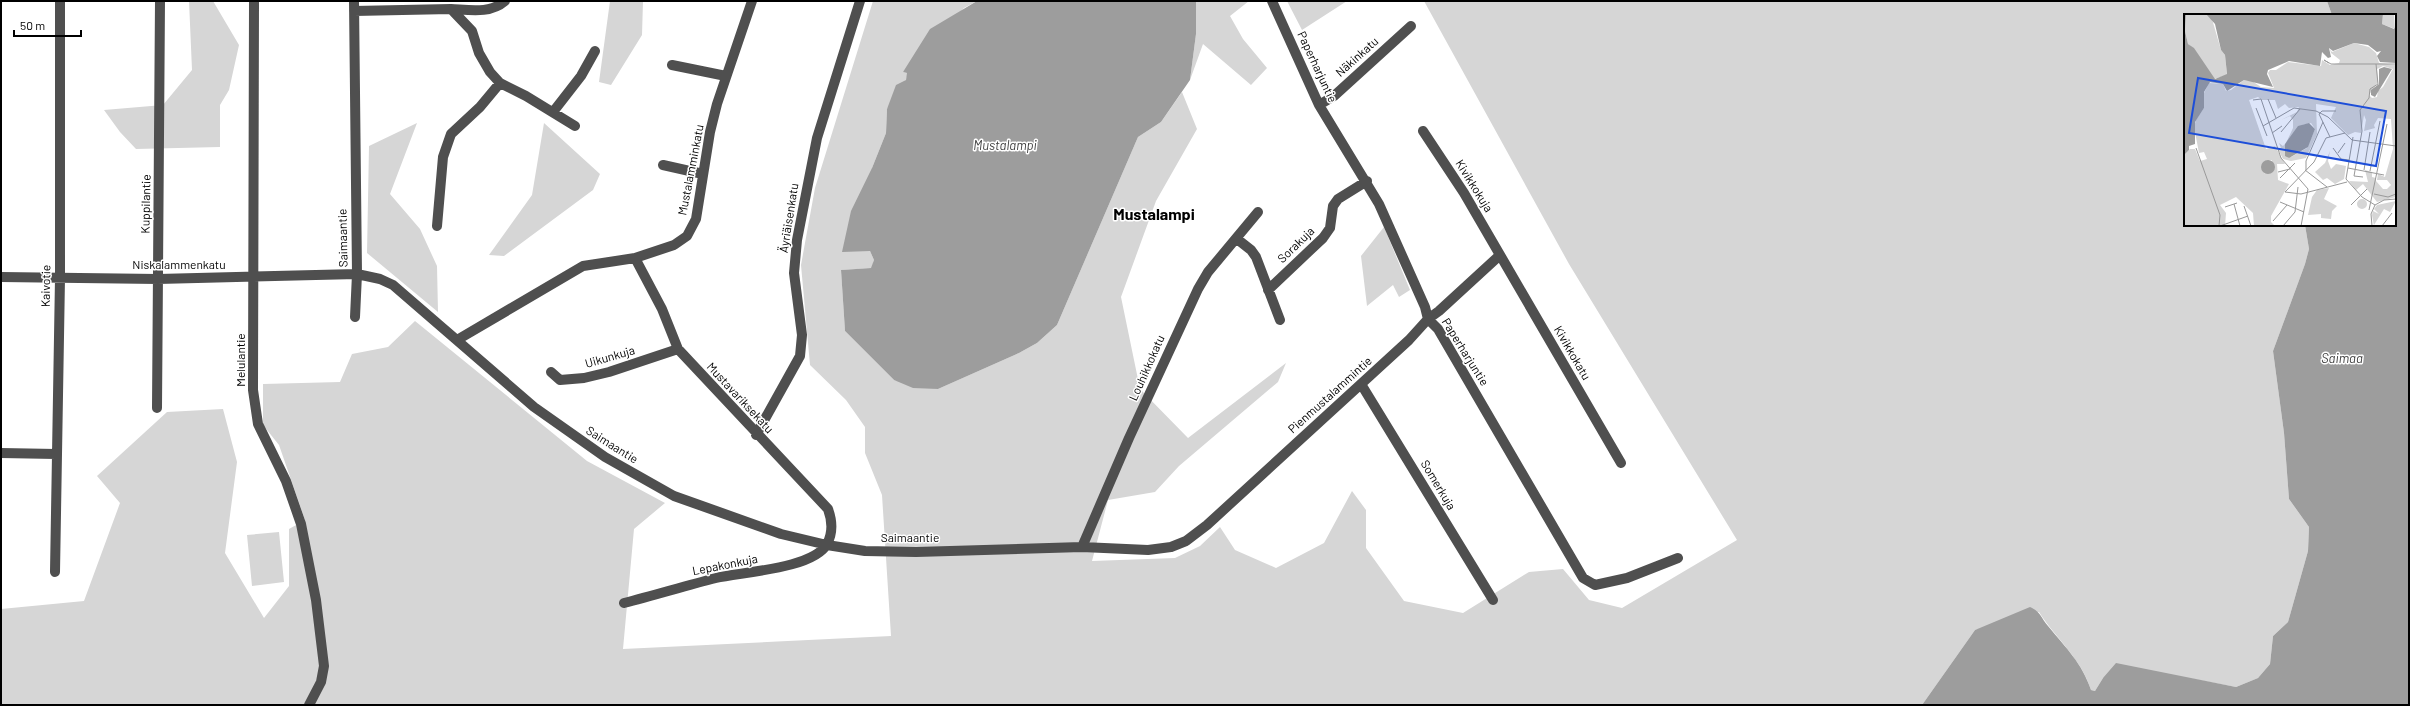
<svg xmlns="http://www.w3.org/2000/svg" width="2410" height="706" font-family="Barlow,sans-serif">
<rect width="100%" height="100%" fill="#fff"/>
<!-- green -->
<path fill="#d6d6d6" d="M189 1H213L239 45 229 90 220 105V147L136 149 120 132 104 110 163 105 192 70Z
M610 1H643L642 35 611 85 599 82Z
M873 1H977L964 8 903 72 908 73 906 80 887 109 886 133 872 168 870 251 874 260 872 268 841 270 845 331 894 380 938 389 1019 353 1037 343 1057 325 1138 137 1161 122 1182 92 1197 129 1156 201 1121 297 1140 389 1188 438 1286 363 1278 382 1179 466 1155 492 1108 500 1092 561 1175 558 1200 546 1220 527 1235 550 1276 568 1324 543 1352 491 1366 510V548L1404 601 1463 613 1529 572 1563 569 1589 600 1622 608 1737 540 1569 264 1424 1H2327L2332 15H2185V225H2305L2309 249 2305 264 2273 351 2284 433 2289 499 2309 527 2308 551 2288 622 2273 636 2270 664 2258 678 2236 687 2145 670 2103 678 2095 691 2091 690C2081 658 2056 639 2039 612L1975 630 1922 705H1V609L84 601 120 503 97 476 167 412 223 409 237 462 225 553 264 618 289 586V529L305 520 279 445 263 425V384L340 382 352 354 388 347 415 321 587 461 665 503 634 529 623 649 891 636 882 495 865 453V427L846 400 810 365 801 265 815 188Z
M1196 1H1249L1230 16 1243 39 1267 68 1251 85 1203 44 1190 80 1196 34Z
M1287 1H1347L1302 30Z
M417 123 390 194 420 229 437 266 438 312 367 253 369 146Z
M544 123 600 174 593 190 504 256 489 255 532 195Z
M1384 227 1410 290 1399 297 1393 285 1367 306 1361 256Z
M279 532 284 582 252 586 247 535Z"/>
<!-- water -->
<path fill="#9d9d9d" d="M977 1H1196V34L1190 80 1161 122 1138 137 1057 325 1037 343 1019 353 938 389 913 388 894 380 845 331 841 270 871 268 874 260 870 251 842 252 851 211 872 168 886 133 887 109 896 85 906 80 907 73 903 72 930 29Z
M2327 1H2409V705H1922L1975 630 2030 607C2041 612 2041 618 2048 626 2066 648 2082 663 2091 690L2095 691 2103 678 2116 663 2236 687 2258 678 2270 664 2273 636 2288 622 2308 551 2309 527 2289 499 2284 433 2273 351 2305 264 2309 249 2305 225H2395V15H2332Z"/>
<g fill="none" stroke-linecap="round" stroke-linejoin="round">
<!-- minor -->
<path stroke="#4f4f4f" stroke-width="10" d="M254 1 253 390 258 424 286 481 301 524 316 600 324 666 321 682 309 705
M354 1 357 274 355 317
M1272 1 1319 105 1379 204 1425 307 1428 319 1438 329 1583 578 1595 585 1627 578 1678 558
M451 9C470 10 490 14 505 1
M354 11 451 9 472 31 479 53 490 72 500 83 526 96 575 126
M672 65 726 76
M1319 105 1334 96 1411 26
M553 112 581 76 595 51
M1423 131 1464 193 1621 463
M663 165 703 174
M437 226 443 157 451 134 480 107 500 83
M1237 239 1251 250 1256 257 1280 320
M1 277 158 279 357 274 380 279 393 285 534 407 605 457 674 496 781 534 827 545 865 551 916 552 1082 547 1148 550 1171 547 1186 541 1207 525 1409 340 1428 319 1439 311 1500 255
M1268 290 1323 238 1330 228 1333 206 1338 199 1367 181
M457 340 583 266 635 258 674 245 687 236 696 219 710 132 717 104 752 1
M551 372 560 380 584 378 609 372 678 349
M1361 384 1493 600
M157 408 160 1
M756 435 800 356 802 335 794 273 797 240 817 138 860 1
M1 453 56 454
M1082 547 1129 438 1198 289 1208 272 1258 212
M55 572 60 278V1
M624 603C655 595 685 586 716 578 741 572 813 569 827 544 833 533 832 520 828 509L678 349 662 309 635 258"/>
</g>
<g text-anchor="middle" stroke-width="3" stroke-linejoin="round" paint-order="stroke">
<!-- street labels -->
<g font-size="12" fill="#000" stroke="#fff">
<text transform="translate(1357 57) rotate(-42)" y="4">Näkinkatu</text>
<text transform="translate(1317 67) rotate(65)" y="4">Paperharjuntie</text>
<text transform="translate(691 170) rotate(-79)" y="4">Mustalamminkatu</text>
<text transform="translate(1474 186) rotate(58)" y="4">Kivikkokuja</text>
<text transform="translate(146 204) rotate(-89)" y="4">Kuppilantie</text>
<text transform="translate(789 218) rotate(-81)" y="4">Äyriäisenkatu</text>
<text transform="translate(343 238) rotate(-91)" y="4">Saimaantie</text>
<text transform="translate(1296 245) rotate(-44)" y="4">Sorakuja</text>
<text x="179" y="269">Niskalammenkatu</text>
<text transform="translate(46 286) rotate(-89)" y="4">Kaivotie</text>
<text transform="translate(1465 352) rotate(58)" y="4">Paperharjuntie</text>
<text transform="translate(1572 353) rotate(60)" y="4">Kivikkokatu</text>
<text transform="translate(610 357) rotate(-16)" y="4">Uikunkuja</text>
<text transform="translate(241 360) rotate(-90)" y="4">Melulantie</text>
<text transform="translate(1147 368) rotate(-66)" y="4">Louhikkokatu</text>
<text transform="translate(1330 395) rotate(-42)" y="4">Pienmustalammintie</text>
<text transform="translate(740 398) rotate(47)" y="4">Mustavariksekatu</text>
<text transform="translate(612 445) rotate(32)" y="4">Saimaantie</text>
<text transform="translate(1438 485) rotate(59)" y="4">Somerkuja</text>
<text x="910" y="542">Saimaantie</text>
<text transform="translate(725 565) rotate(-11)" y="4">Lepakonkuja</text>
</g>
<!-- water labels -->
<g font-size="13" font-style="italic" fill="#3e3e3e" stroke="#fff">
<text x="1005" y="150">Mustalampi</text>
<text x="2342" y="363">Saimaa</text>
</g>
<!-- district labels -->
<g font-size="16" font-weight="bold" fill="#000" stroke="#fff">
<text x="1154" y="220">Mustalampi</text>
</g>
</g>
<!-- overview -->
<g transform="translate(2184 14)">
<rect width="212" height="212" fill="#fff"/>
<path d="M2 0H22L28 5 37 36 41 41 43 61 30 65 10 35 4 30 1 17ZM199 0H210L211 15 198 10ZM170 29 185 33 192 39 195 49 212 51V183L193 188 179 170 172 176 165 167 184 168 181 156 188 158V163L192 164V167L199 175H203L207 171 203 166H193L194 160 201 163 209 135 207 105 194 104 190 111 191 114 180 117 182 106 180 101 177 119 171 118 164 121 147 104 152 93 132 90 133 120 122 144 107 147 99 145 94 135 97 134 95 129 99 132 101 130 104 144 109 142 123 134 131 115 127 109 118 111 102 129 109 114V106L106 102 97 106 113 98 115 93 105 94 101 90 94 95 91 86H78L74 83 65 86 82 135 91 132 101 150H93L94 166 105 170 87 202V208L91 212H70L69 199 52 183 36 191 42 199 41 212H0V141L6 135H11L16 147 23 145 20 138 15 139 10 113 12 106 20 94V79L25 69 39 70 42 77 47 76 60 66 68 67 77 73 90 74 84 59 86 56H92L104 48 137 52 138 46 146 51 155 49 156 46 147 39 146 35 148 38ZM199 52 209 55 199 73 194 77 193 83 188 84 185 81 194 68 193 55ZM86 146H88L81 160 78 153ZM146 137 144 147 147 155 152 150 162 152 160 165 151 170 143 164 139 166 131 158 141 149ZM145 174 140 185 153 192 148 197 147 205 137 204V200L124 201 128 183 133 176ZM173 190a5 5 0 1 1 10 0a5 5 0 1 1-10 0ZM212 187 206 198 200 195 190 211 195 212H190L188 201 189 197 195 200 190 195 193 191Z" fill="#d6d6d6" fill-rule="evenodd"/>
<path d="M0 0H2L1 17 4 30 10 34 31 65 43 60 41 41 37 36 31 10 22 0H15H199L198 10 210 15 212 12V49L196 48 193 42 197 37 193 38 184 31 170 29 149 37 145 34 147 43 144 44 138 38 136 52 105 47 84 56 83 60 89 73 60 66 43 77 39 70 26 68 20 78V94L11 108V130L5 132V136L0 141ZM200 53 208 55 191 83 187 81V76L195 70V55ZM125 109 131 115 124 133 105 144 101 142V130L114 112ZM77 153a7 7 0 1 1 14 0a7 7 0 1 1-14 0Z" fill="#9d9d9d"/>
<path fill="none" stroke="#999" stroke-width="1" d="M145 49 140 46 147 50H192L194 70 186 75 185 84 176 96 178 117 170 162 179 163M192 50H212M84 85 92 104M69 86 77 85 97 144 124 175 117 212M72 94 83 122M79 112 110 94 132 97 144 103 168 126M97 118 116 95M88 119 98 112M161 119 142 124 130 148 101 178 117 180 163 168M146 123 135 100 138 97H152M169 123 162 165 178 183 191 191M168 126 212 132M12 134 36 201 35 212M149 134 157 145 165 146M154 139 161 129M164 154 200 161M121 156 143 173M122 156V147L139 108M180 156 186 118M186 157 196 107M94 158 106 155M96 164 111 149M190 180 204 183 212 180M96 188 120 198M50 190 56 212M167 191 183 175M60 192 67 212M41 193 53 189M185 196 203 110M89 207 103 191M36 212 64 202M99 212 111 198 114 173M188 212 187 200 191 191 200 186 212 185M198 212 208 199"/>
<path fill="#1d4ed8" fill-opacity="0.15" stroke="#1d4ed8" stroke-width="2" d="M14 64 202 97 192 152 5 119Z"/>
<rect width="212" height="212" fill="none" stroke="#000" stroke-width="2"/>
</g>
<!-- border -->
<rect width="2410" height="706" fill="none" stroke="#000000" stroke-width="4"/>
<!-- scale -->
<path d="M14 30v6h67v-6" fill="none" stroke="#000000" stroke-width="2"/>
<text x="20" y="30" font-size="12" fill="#000000" stroke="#ffffff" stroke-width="3" paint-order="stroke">50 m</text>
</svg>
